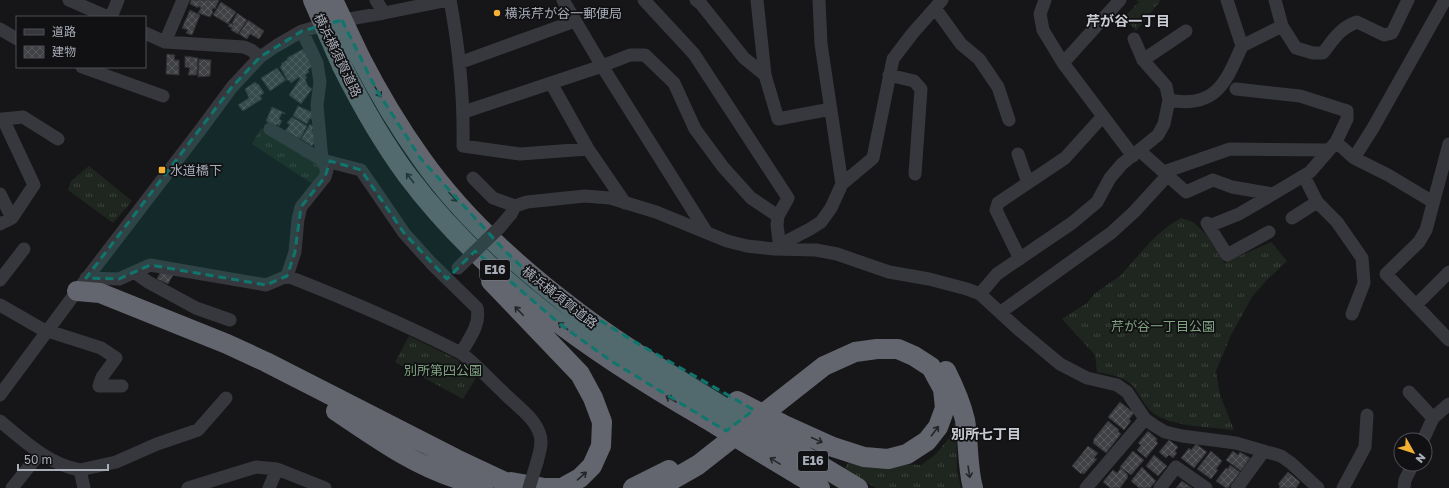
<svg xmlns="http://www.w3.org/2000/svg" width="1449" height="488" font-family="'Golos Text','Noto Sans JP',sans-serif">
<defs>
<pattern id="grass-tufts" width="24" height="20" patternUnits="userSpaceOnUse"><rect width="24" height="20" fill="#1e261f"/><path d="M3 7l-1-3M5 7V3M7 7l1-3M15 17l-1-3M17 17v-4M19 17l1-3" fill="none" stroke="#3c433d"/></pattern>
<pattern id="building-cross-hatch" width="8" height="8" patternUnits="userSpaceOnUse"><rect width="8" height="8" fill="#404145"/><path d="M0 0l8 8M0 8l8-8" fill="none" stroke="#595a5e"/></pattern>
</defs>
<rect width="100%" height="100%" fill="#161618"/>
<!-- grass -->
<path fill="url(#grass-tufts)" d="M1136 0H1161L1136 31 1124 17 1139 2Z
M261 128 320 162 323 171 314 185 252 144Z
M89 166 132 201 113 223 68 190 71 181Z
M1181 218 1193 222 1205 233 1224 263 1271 242 1287 261 1266 281 1252 297 1231 335 1216 371 1220 395 1234 430C1211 427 1172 427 1153 413 1144 406 1140 395 1133 386 1126 377 1107 374 1097 372L1095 355 1062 319 1087 303 1095 293 1120 276 1151 241 1168 226Z
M409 336 458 360 476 378 463 399 395 362Z
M956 419 957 470 961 488H876L844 469 849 462 921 465 936 454 950 437Z"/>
<!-- building -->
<path fill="url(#building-cross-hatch)" stroke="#303034" d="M191 0H219L215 9 213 8 212 11 213 12 210 17 198 13 201 8 198 6V8L190 4Z
M221 2 236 12 228 24 213 15Z
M190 10 200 15 192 35 186 33 188 30 182 28Z
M237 13 247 20 238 34 231 30 232 28 228 26 230 23 234 25 232 23Z
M248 20 264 31 259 39 250 34 247 39 239 34Z
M303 49 314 66 308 69 309 72 305 75 307 78 305 79 308 86 312 89 301 104 289 95 300 79 299 77 291 83 289 80 288 81 280 67 282 65 281 64 288 59 287 58Z
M167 54 175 55 174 60H179V75L166 74Z
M185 56 198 58 197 75H188L190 68 185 67Z
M199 59 211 60 210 76 198 77Z
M277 68 286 80 270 91 261 78Z
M255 82 259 85 264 93 260 96 262 99 243 111 238 105 249 98 245 89Z
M298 106 316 114 313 120 310 118 307 124 293 116Z
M272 107 285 113V114L282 113 279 119 282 121 279 126 277 124 275 126 266 121Z
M292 117 307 126 300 139 285 131 290 125 287 123Z
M310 124 314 127 312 131 319 135 312 146 301 139Z
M161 271 173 275 168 284 157 279Z
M1120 402 1134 413 1129 419 1131 421 1124 430 1108 417Z
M1108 421 1119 430 1118 431 1121 434 1106 453 1093 443 1094 441 1093 440Z
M1148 431 1157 439 1156 441 1158 443 1146 458 1137 450 1141 445 1138 443Z
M1169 440 1178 447 1175 451 1177 453 1173 458 1169 455 1166 458 1159 452Z
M1196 444 1207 452 1194 468 1181 458 1189 448 1191 450Z
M1088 446 1098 453 1094 458 1097 459 1084 474 1082 473 1081 474 1072 466Z
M1133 451 1144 460 1131 475 1120 467Z
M1211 451 1222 461 1216 469 1218 470 1211 479 1197 469Z
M1233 451 1238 455 1240 452 1250 458 1241 471 1226 460Z
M1154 455 1167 466 1158 476 1146 466Z
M1230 465 1240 472 1228 488H1226L1216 481 1226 468 1228 469Z
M1142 467 1156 481 1150 488H1139L1131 481Z
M1121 468 1128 475 1127 476 1128 477 1120 488H1110L1103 482 1113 470 1117 473Z
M1288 472 1300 482 1296 488H1279L1280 486 1278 484Z
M1182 481 1192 488H1176Z"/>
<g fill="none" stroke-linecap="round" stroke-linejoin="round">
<!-- minor -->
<path stroke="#37383d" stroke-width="13" d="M69 0 108 17
M376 0 384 13
M450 0C459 48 464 97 463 146L520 154 588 149
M563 0 602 66 707 233
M644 0 694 54 788 198 778 216 777 225 780 249
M696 0 701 4 744 58 765 75
M757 0 765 75 778 119 831 109
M819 0 821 44 842 184
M1045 0 1040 14 1043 30 1063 63 1133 156
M935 8 961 44 979 59 998 87 1009 120
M111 17 118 0
M1282 26 1296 48 1313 53H1323C1334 39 1340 28 1357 22L1384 35 1392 33 1408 0
M0 29 17 39
M145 33 165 42 244 47 251 50 260 57
M165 42 183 0
M1242 46 1282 26 1275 0
M1143 60 1186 31
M459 63 575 21
M1063 63 1120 0
M82 67 163 96
M889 75 914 81 921 89 915 174
M551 83 588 149 625 203
M1169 100C1216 109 1226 82 1242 46L1227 0
M464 112 602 66 630 55H645L674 83 695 129 723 167 751 198 778 216
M0 119H3L34 185 12 218 0 224
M3 119 23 117 58 139
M1336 142 1354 158 1388 175 1433 202
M1449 144 1426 230 1419 242 1386 274 1449 340
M1140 151 1186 192 1213 180 1232 187 1273 194 1310 172 1336 142 1347 119V111L1300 96 1236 89
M1018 154 1028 183
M1354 158 1373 128 1445 0
M1164 172 1230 149 1329 150
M1304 176 1317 202 1337 222 1362 258 1364 283 1352 314
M473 178 493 198 515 206 527 202 585 196 610 198 656 212 727 241 747 246 774 249 816 250 837 254 889 272 929 279 967 289 980 294 1018 329 1060 364 1087 378 1117 385 1127 392 1145 419 1155 426 1165 432 1182 436 1236 443 1281 456 1291 463 1318 488
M0 194 12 218
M1292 218 1317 202
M1207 223 1227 255 1269 232
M1209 226 1239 214 1273 194
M500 227 511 214 515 206
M780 249 789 240 810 229 821 222 831 208 842 184 873 158 893 59 912 34 942 0
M1020 259 996 210 998 203 1065 158 1103 116
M134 272 148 282 196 308 230 320
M287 276 295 252 298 219 301 207 325 177 327 170 322 160 317 105 320 82 317 63 302 31
M86 278 119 279 150 265 266 285 287 276C346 299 404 324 461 353 469 339 481 324 477 308L431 263 404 233 361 170 322 160 270 129
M0 280 24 249
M980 294 997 274 1072 223 1097 202 1110 178 1122 164 1158 135 1164 124 1169 100 1166 86 1143 60 1134 39
M0 305 47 332
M1416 305 1449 272
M1001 312 1111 233 1134 212 1167 176
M48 331 101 348 116 358 102 377 99 386H122
M461 353C476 364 488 378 502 391 514 404 535 417 540 435 543 444 539 453 537 462
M1409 392 1433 418
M0 395 77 291 201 129 232 87 260 57 276 46 302 31 338 21 384 13 449 0
M0 421C24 441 48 464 80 470L84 488
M1423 440 1433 418 1449 404
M80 470 116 462 157 444 198 430 226 398
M12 488 40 453
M188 488 256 467 277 469 325 488
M269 488 277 469
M1086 488 1145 419
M1160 488 1176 467 1206 488
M1237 488 1264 451
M1343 488 1365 447 1367 415
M1404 488 1405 480 1413 464"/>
<!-- highway -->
<path stroke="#63666e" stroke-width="20" d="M360 57C378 92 398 126 421 158 461 215 516 265 571 307 617 343 668 373 718 404
M342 66C361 104 382 141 407 175 485 279 594 354 705 418
M491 281 580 374 593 398 602 422 601 446 592 466 580 478 562 488H545L511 482
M77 291 100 293 227 344 266 362 456 459 505 482 524 488
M946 371C954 387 961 403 965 420 969 443 967 466 973 488
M336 411C375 437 413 465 458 479
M768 434 858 488
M752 447 820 488
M447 468 483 488
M633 488 669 470
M658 488 698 465 824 366 855 352 877 349H898L914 356 931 367 943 389 945 408 938 427 927 441 907 454 888 459 864 457 833 447 782 424"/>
<!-- minor-bridge -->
<path stroke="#37383d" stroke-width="13" d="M458 268 500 227
M529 488 537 462"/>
<!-- highway-bridge -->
<path stroke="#63666e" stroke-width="20" d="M313 0 342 66
M333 0 360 57
M737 401 782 424
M718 404 768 434
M705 418 752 447"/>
</g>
<!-- one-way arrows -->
<defs><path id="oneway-shaft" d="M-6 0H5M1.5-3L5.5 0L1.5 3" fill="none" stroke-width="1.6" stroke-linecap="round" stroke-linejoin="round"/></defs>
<g stroke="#26262a">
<use href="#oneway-shaft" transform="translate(378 92) rotate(60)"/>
<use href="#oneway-shaft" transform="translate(410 178) rotate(-128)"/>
<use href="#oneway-shaft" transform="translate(453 197) rotate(48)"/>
<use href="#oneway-shaft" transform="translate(519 311) rotate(-134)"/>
<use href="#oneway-shaft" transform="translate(563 326) rotate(-143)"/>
<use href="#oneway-shaft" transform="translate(671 399) rotate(-150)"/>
<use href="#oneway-shaft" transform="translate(935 431) rotate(-53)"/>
<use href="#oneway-shaft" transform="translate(817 440) rotate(25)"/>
<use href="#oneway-shaft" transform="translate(775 461) rotate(-149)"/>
<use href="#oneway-shaft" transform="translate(969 472) rotate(81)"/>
<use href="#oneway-shaft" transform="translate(582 476) rotate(-41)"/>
</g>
<!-- marked area -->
<path fill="#0f766e" fill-opacity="0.2" stroke="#0f766e" stroke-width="3" stroke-dasharray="8 5" stroke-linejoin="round" d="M342 20 376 89 421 159 506 252 537 281 630 339 754 410 726 431 611 361 561 325 475 251 447 279 404 233 361 170 330 161 325 177 301 207 295 252 287 276 266 285 150 265 119 279 86 278 232 87 260 57 302 31Z"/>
<!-- markers -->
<g fill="#f2b134" stroke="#111113" stroke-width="1.5">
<circle cx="497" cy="13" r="4"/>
<rect x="158" y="166" width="8" height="8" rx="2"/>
</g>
<g text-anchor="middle" stroke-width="3.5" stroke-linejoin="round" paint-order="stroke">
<!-- shield labels -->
<g fill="#111113" stroke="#7b7e86" stroke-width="1">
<rect x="480" y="260" width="30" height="20" rx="3"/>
<rect x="798" y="451" width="30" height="20" rx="3"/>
</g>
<g font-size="12" font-weight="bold" fill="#a8adb8">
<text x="495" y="274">E16</text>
<text x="813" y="465">E16</text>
</g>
<!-- poi labels -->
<g font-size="13" fill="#a8adb8" stroke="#111113" text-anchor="start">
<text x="505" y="18">横浜芹が谷一郵便局</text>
<text x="170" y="175">水道橋下</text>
</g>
<!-- street labels -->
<g font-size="13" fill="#a8adb8" stroke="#111113">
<text transform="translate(338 55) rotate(64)" y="5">横浜横須賀道路</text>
<text transform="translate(560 297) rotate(38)" y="5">横浜横須賀道路</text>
</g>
<!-- park labels -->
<g font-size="13" fill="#7fa381" stroke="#111113">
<text x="1163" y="331">芹が谷一丁目公園</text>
<text x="443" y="375">別所第四公園</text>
</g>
<!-- neighbourhood labels -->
<g font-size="14" font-weight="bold" fill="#c9ccd4" stroke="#111113">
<text x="1128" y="26">芹が谷一丁目</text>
<text x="986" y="439">別所七丁目</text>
</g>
</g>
<!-- legend -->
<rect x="16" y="16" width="130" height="52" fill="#111113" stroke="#4d4f55"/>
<rect x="24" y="29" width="20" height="6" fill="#37383d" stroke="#4d4f55"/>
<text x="52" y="36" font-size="12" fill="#a8adb8">道路</text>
<rect x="24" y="46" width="20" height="12" fill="url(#building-cross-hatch)" stroke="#4d4f55"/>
<text x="52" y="56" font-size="12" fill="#a8adb8">建物</text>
<!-- north arrow -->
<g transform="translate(1413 452) rotate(129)"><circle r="19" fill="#111113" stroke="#4d4f55"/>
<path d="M0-3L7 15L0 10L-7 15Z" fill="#f2b134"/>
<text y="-6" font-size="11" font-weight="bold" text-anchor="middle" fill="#a8adb8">N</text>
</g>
<!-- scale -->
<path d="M18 464v6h90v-6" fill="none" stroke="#a8adb8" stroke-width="2"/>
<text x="24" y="464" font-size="12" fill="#a8adb8" stroke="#111113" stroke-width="3" paint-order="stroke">50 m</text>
</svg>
